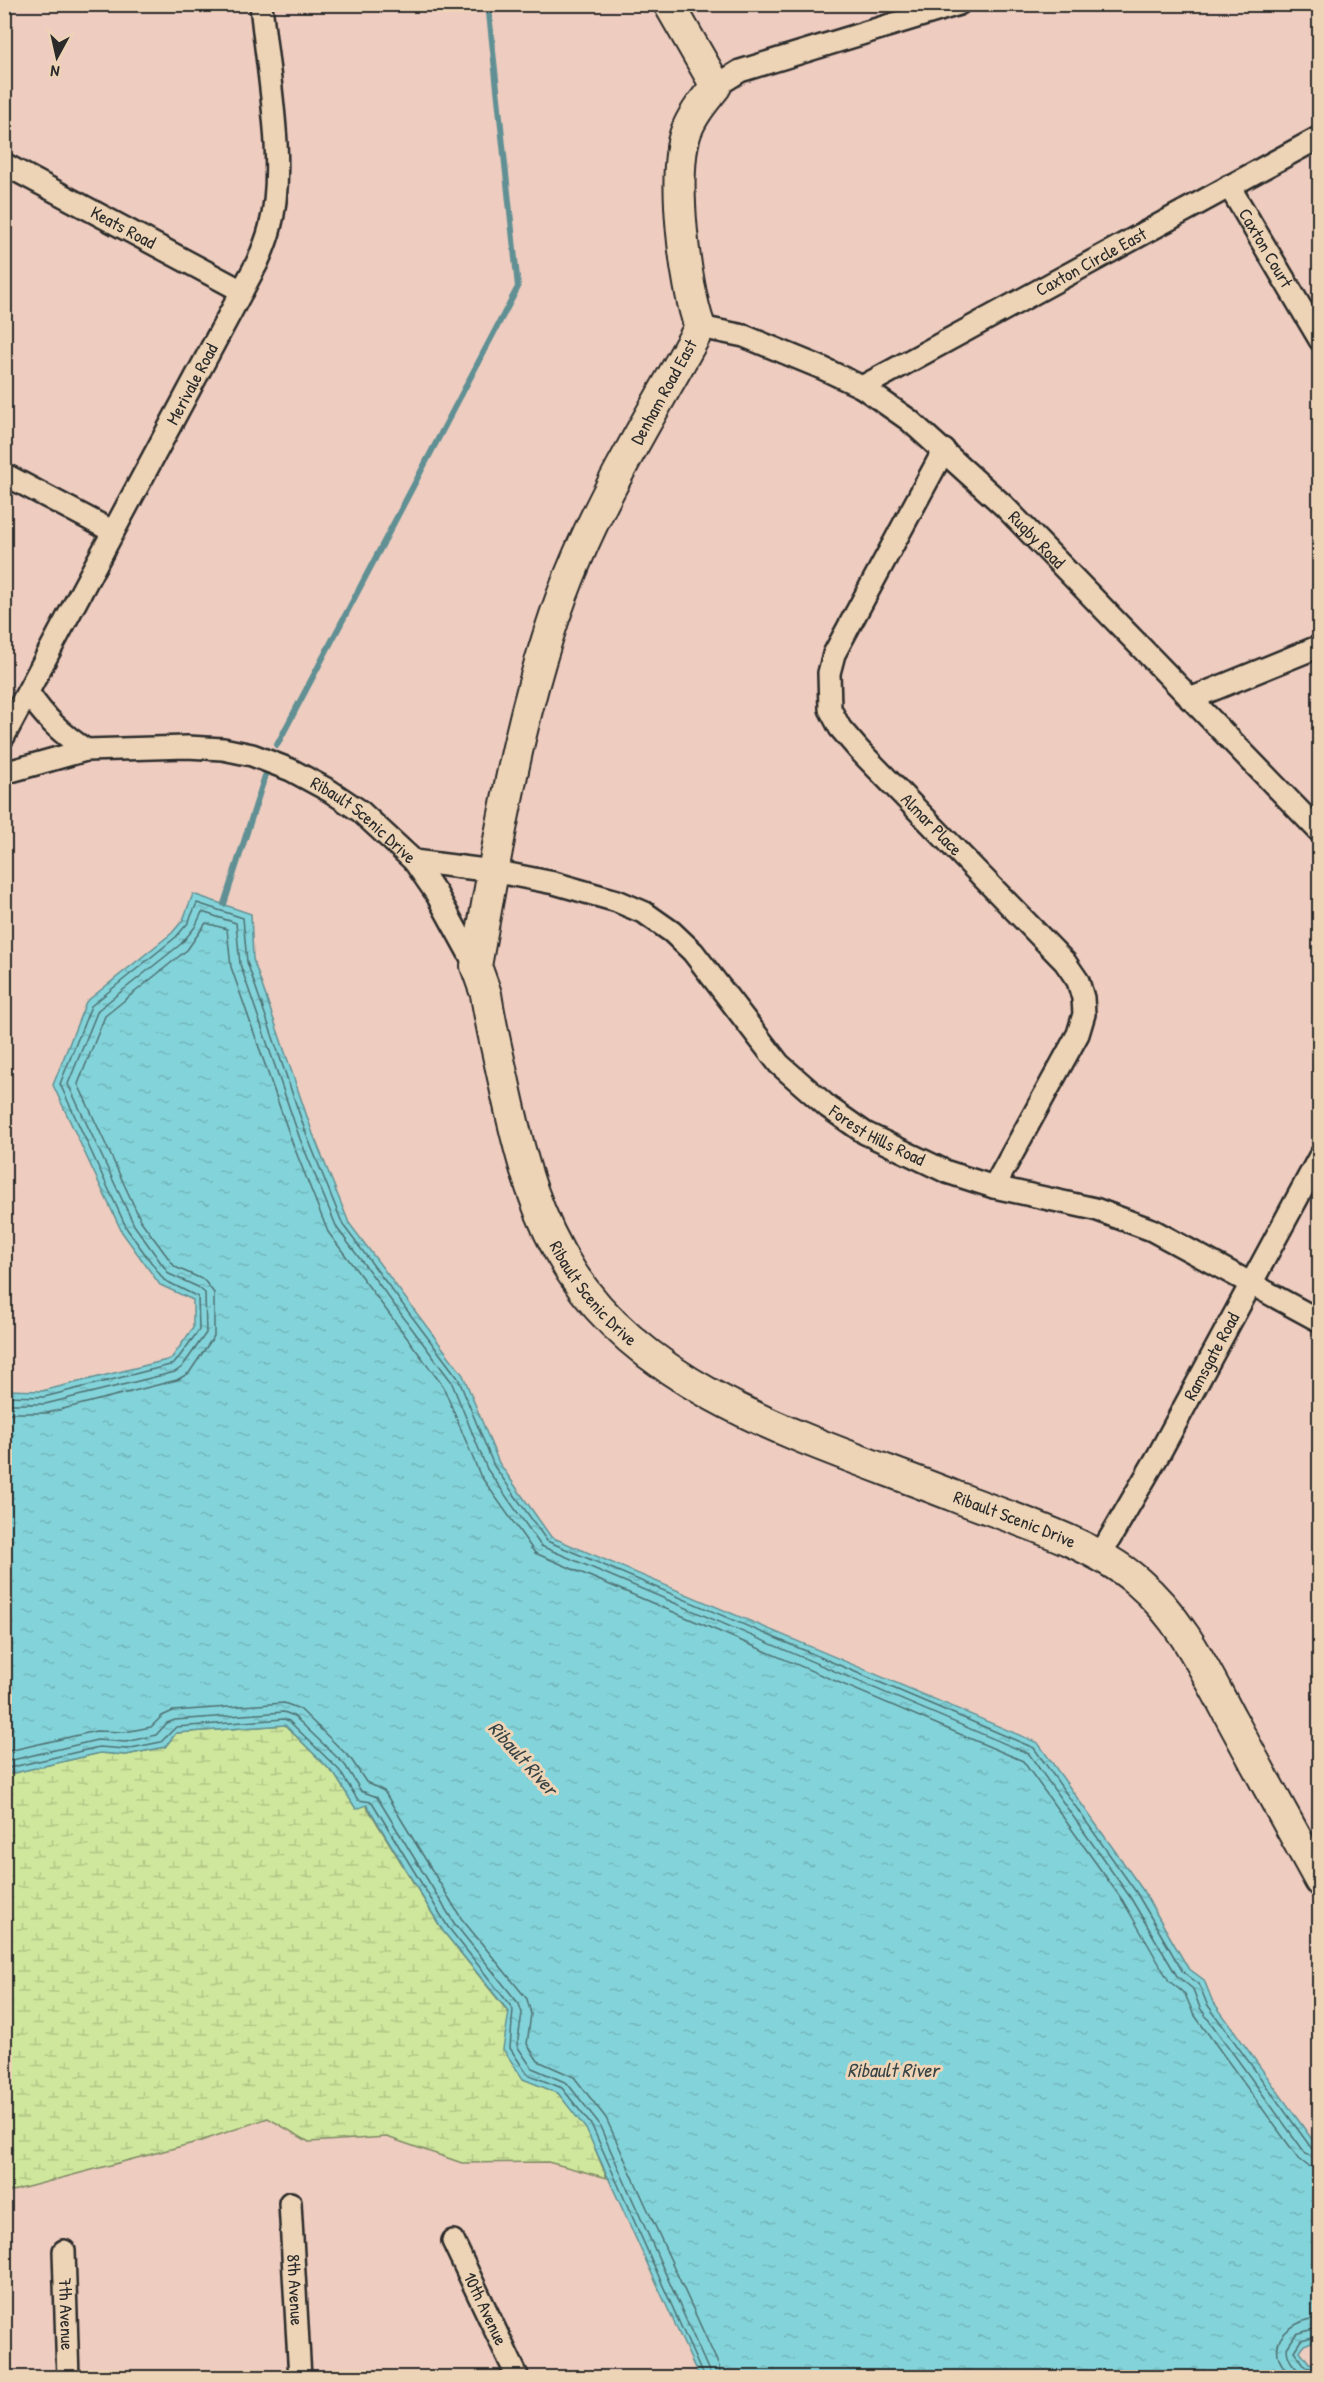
<svg xmlns="http://www.w3.org/2000/svg" width="1324" height="2382" font-family="'Patrick Hand',sans-serif">
<defs>
<pattern id="wetland-marsh" width="20" height="14" patternUnits="userSpaceOnUse" patternTransform="scale(1.5)"><rect width="20" height="14" fill="#cfe79c"/><path d="M1 5h8M5 5V1M11 12h8M15 12V8" fill="none" stroke="#b2c687"/></pattern>
<pattern id="water-ripples" width="26" height="14" patternUnits="userSpaceOnUse" patternTransform="scale(1.5)"><rect width="26" height="14" fill="#83d4da"/><path d="M2 4q2-2 4 0t4 0M15 11q2-2 4 0t4 0" fill="none" stroke="#71b6bb"/></pattern>
</defs>
<rect width="100%" height="100%" fill="#eeccbf"/>
<filter id="ink" filterUnits="userSpaceOnUse"><feTurbulence type="fractalNoise" baseFrequency=".0167" numOctaves="2"/><feDisplacementMap in="SourceGraphic" scale="12" xChannelSelector="R" yChannelSelector="G"/><feConvolveMatrix kernelMatrix="1 2 1 2 8 2 1 2 1" color-interpolation-filters="sRGB"/></filter>
<g filter="url(#ink)">
<!-- wetland -->
<path fill="url(#wetland-marsh)" stroke="#7d8964" stroke-width="1.5" d="M285 1725 335 1775 356 1808 366 1805 443 1931 509 2013 523 2079 558 2093 587 2129 607 2178 548 2162 462 2163 387 2137 309 2142 268 2118 201 2141 5 2193V1775L100 1753 126 1755 165 1747 176 1733Z"/>
<!-- water -->
<path fill="url(#water-ripples)" stroke="#609094" stroke-width="1.5" d="M193 894 251 914 253 959 313 1134 349 1223 463 1375 499 1463 551 1537 1038 1743 1142 1889 1188 1968 1204 1980 1212 2000 1319 2149V2339L1304 2345 1300 2351 1309 2363 1319 2365V2377H699L586 2129 558 2093 523 2079 503 2049 509 2012 443 1931 367 1805 356 1809 335 1775 285 1725 176 1733 165 1747 126 1755 100 1753 5 1775V1390L42 1391 171 1359 193 1328V1300L160 1285 122 1232 53 1085 86 1002 172 933 183 920Z"/>
<g fill="none" stroke-linecap="round" stroke-linejoin="round">
<!-- shore -->
<path stroke="#4e6f71" stroke-width="1.5" d="M4 1396 44 1397 174 1364 199 1330 198 1297 164 1280 127 1229 60 1084 91 1006 176 937 188 923 197 903 243 918 247 962 307 1136 343 1225 458 1378 494 1466 547 1541 1034 1748 1136 1892 1183 1972 1199 1984 1207 2004 1312 2149 1320 2152
M4 1404H45L175 1372 182 1367 206 1333 205 1293 198 1287 169 1274 134 1225 68 1084 98 1010 181 944 195 927 202 912 236 923 240 964 300 1139 337 1228 451 1381 487 1469 541 1546 1029 1754 1130 1897 1177 1976 1193 1989 1200 2008 1306 2154 1320 2159
M4 1413H47L177 1380 189 1373 214 1336V1293L204 1280 175 1267 141 1221 78 1084 105 1016 187 950 206 923 227 929 231 967 292 1142 328 1232 443 1386 480 1475 535 1553 1023 1761 1123 1901 1169 1981 1185 1994 1193 2013 1299 2159 1308 2166 1320 2168
M4 1752 96 1731 125 1732 151 1727 162 1716 173 1711 284 1703 300 1709 351 1759 366 1782 384 1791 461 1918 527 1999 531 2014 527 2044 538 2061 574 2077 606 2118 719 2366 721 2378
M4 1762 97 1740 126 1742 156 1735 167 1723 175 1720 284 1712 294 1716 345 1765 361 1791 377 1797 454 1923 519 2004 522 2013 517 2046 532 2068 567 2083 598 2122 712 2378
M4 1769 99 1747 126 1749 161 1742 176 1727 284 1719 289 1721 339 1770 358 1800 372 1802 448 1927 513 2009 510 2048 527 2074 562 2088 592 2126 704 2378
M1320 2335 1301 2340 1294 2351 1306 2367 1320 2371
M1293 2378C1288 2372 1281 2366 1279 2358 1271 2334 1299 2319 1320 2318
M1313 2378C1300 2374 1287 2363 1287 2348L1296 2334 1320 2327"/>
<!-- stream -->
<path stroke="#609094" stroke-width="6" d="M277 745 518 287 488 4
M224 904 265 776"/>
<!-- street casing -->
<g stroke="#2b2b2b" stroke-width="26">
<g id="street">
<path d="M716 86 740 71 959 4"/>
<path id="s1" d="M4 164 242 291"/>
<path id="s2" d="M1229 186 1320 340"/>
<path id="s3" d="M700 327 744 336 822 368 862 387 909 420 1004 506 1320 832"/>
<path id="s4" d="M862 387 1320 137"/>
<path id="s5" d="M944 450 834 654 829 673 830 709 840 728 859 750 1065 962 1078 981 1083 998 1084 1014 1078 1034 994 1187"/>
<path d="M4 474 112 531"/>
<path d="M29 694C45 718 62 734 86 750"/>
<path d="M1190 699 1320 646"/>
<path id="s6" d="M4 736 257 263C262 252 267 240 270 228 287 166 267 70 261 4"/>
<path id="s7" d="M4 773 86 750 187 747 223 749 252 755 291 770 330 791 360 811 414 861 493 871 554 883 617 901 645 913 672 932 693 952 779 1064 828 1107 865 1133 947 1172 994 1187 1095 1209 1152 1230 1320 1321"/>
<path d="M414 861 436 893 476 966"/>
<path id="s8" d="M1099 1557 1159 1454 1320 1156"/>
<path id="s9" d="M290 2203 300 2378"/>
<path id="s10" d="M453 2241 518 2378"/>
<path id="s11" d="M64 2251 68 2378"/>
</g>
</g>
<!-- secondary casing -->
<g stroke="#2b2b2b" stroke-width="34">
<g id="secondary">
<path id="s12" d="M669 4 716 86C705 100 692 115 686 132 671 173 685 287 700 327 658 403 612 477 578 556 524 679 500 833 476 966L486 994C491 1028 500 1062 507 1096 521 1159 536 1218 572 1273 653 1398 823 1444 954 1496 1010 1518 1092 1542 1137 1581 1181 1618 1205 1670 1232 1720 1261 1774 1290 1827 1320 1881"/>
</g>
</g>
<!-- street -->
<use href="#street" stroke="#eed4b6" stroke-width="21"/>
<!-- secondary -->
<use href="#secondary" stroke="#eed4b6" stroke-width="30"/>
</g>
</g>
<g text-anchor="middle" stroke-width="6" stroke-linejoin="round" paint-order="stroke">
<!-- street labels -->
<g font-size="18" fill="#2b2b2b" stroke="#eed4b6">
<text dy="6" stroke="none"><textPath href="#s1" startOffset="135">Keats Road</textPath></text>
<text dy="6" stroke="none"><textPath href="#s2" startOffset="72">Caxton Court</textPath></text>
<text dy="6" stroke="none"><textPath href="#s4" startOffset="261">Caxton Circle East</textPath></text>
<text dy="6" stroke="none"><textPath href="#s6" startOffset="399">Merivale Road</textPath></text>
<text transform="translate(664 392) rotate(-61)" y="6">Denham Road East</text>
<text dy="6" stroke="none"><textPath href="#s3" startOffset="406">Rugby Road</textPath></text>
<text dy="6" stroke="none"><textPath href="#s7" startOffset="382">Ribault Scenic Drive</textPath></text>
<text dy="6" stroke="none"><textPath href="#s5" startOffset="442">Almar Place</textPath></text>
<text dy="6" stroke="none"><textPath href="#s7" startOffset="1011">Forest Hills Road</textPath></text>
<text dy="6" stroke="none"><textPath href="#s12" startOffset="1383">Ribault Scenic Drive</textPath></text>
<text dy="6" stroke="none"><textPath href="#s8" startOffset="230">Ramsgate Road</textPath></text>
<text dy="6" stroke="none"><textPath href="#s12" startOffset="1869">Ribault Scenic Drive</textPath></text>
<text dy="6" stroke="none"><textPath href="#s9" startOffset="87">8th Avenue</textPath></text>
<text dy="6" stroke="none"><textPath href="#s10" startOffset="75">10th Avenue</textPath></text>
<text dy="6" stroke="none"><textPath href="#s11" startOffset="63">7th Avenue</textPath></text>
</g>
<!-- water labels -->
<g font-size="20" font-style="italic" fill="#384445" stroke="#eed4b6">
<text transform="translate(523 1758) rotate(48)" y="7">Ribault River</text>
<text x="893" y="2077">Ribault River</text>
</g>
</g>
<!-- margin -->
<rect width="1324" height="2382" fill="none" stroke="#eed4b6" stroke-width="24"/>
<rect x="12" y="12" width="1300" height="2358" fill="none" stroke="#2b2b2b" stroke-width="2" filter="url(#ink)"/>
<!-- north arrow -->
<g transform="translate(57 57) rotate(188)" stroke="#eed4b6" stroke-width="4.5" paint-order="stroke">
<path d="M0-4.5L10 22L0 15L-10 22Z" fill="#2b2b2b"/>
<text y="-9" font-size="16" font-weight="bold" text-anchor="middle" fill="#2b2b2b">N</text>
</g>
</svg>
